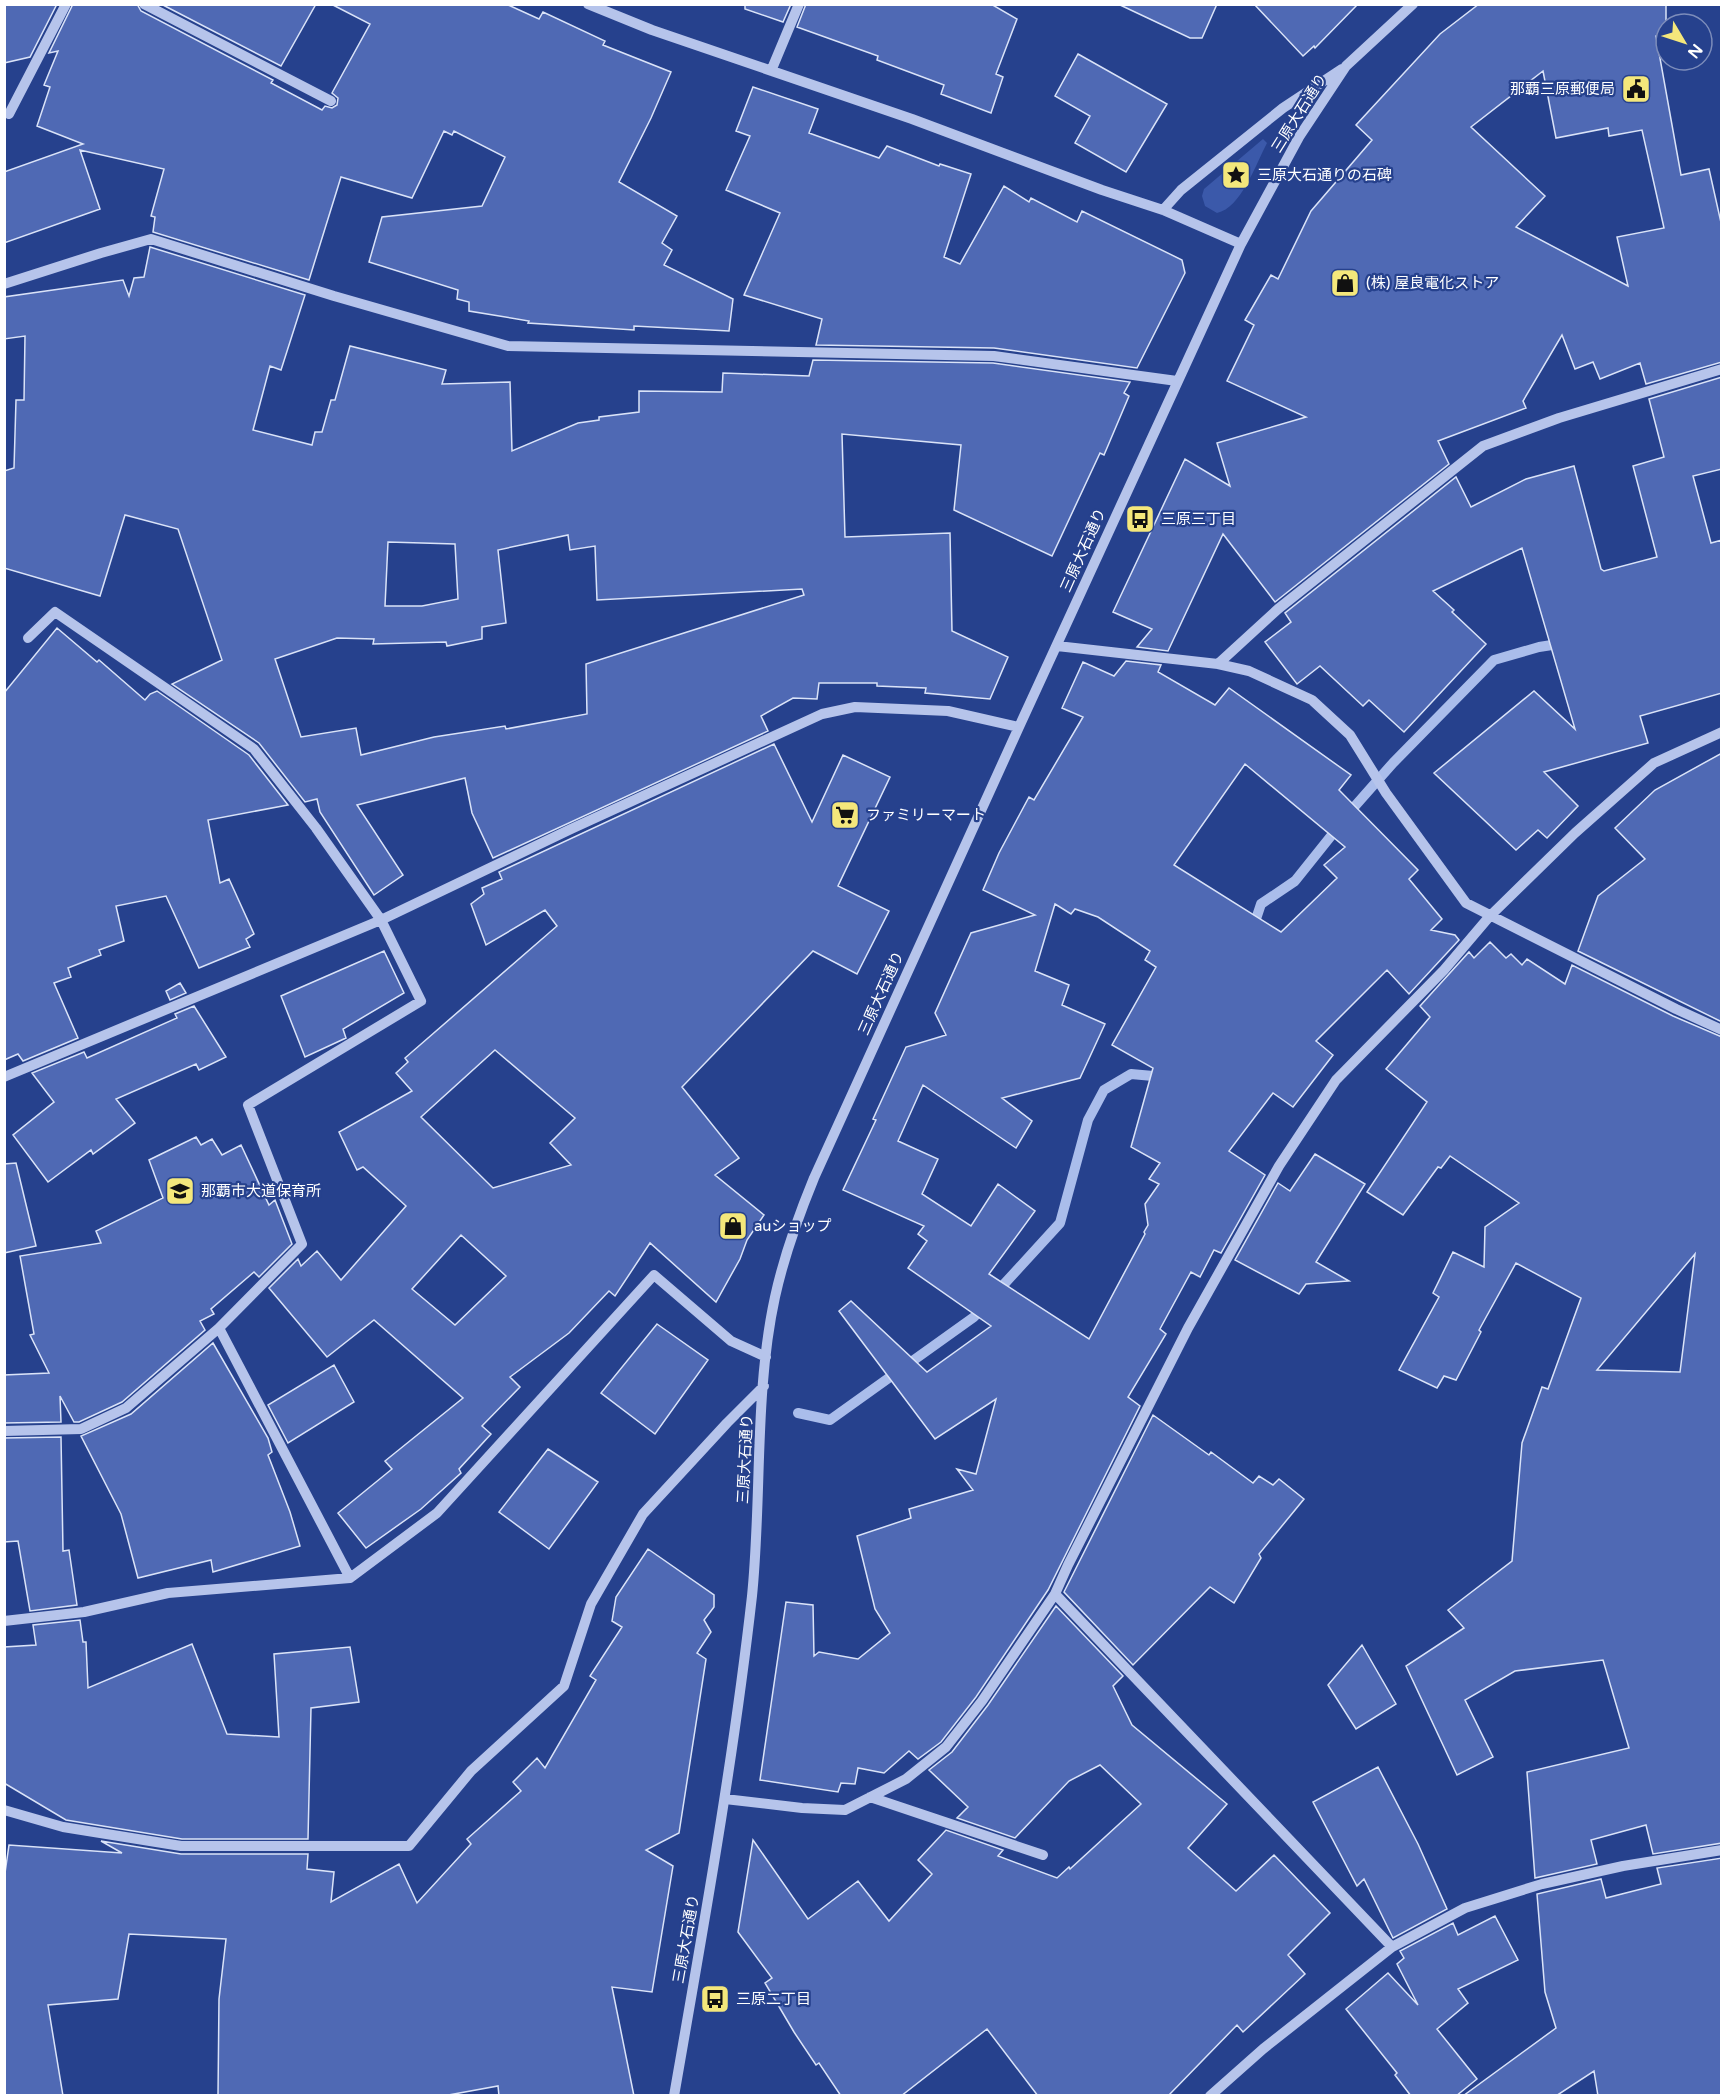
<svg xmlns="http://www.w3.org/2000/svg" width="1726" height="2100" font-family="'Varela Round','Noto Sans JP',sans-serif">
<rect width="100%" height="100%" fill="#26418d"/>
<!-- green -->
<path fill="#3b59aa" d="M1263 139 1267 143C1256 164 1241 208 1217 213L1205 206 1202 196 1204 189Z"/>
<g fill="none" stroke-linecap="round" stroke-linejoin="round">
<!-- stream -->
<path stroke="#aabdeb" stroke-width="10" d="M1253 928 1261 904 1295 881 1355 806 1393 763 1494 660 1539 647 1565 643
M995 1294 1060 1223 1088 1120 1104 1090 1131 1074 1164 1077
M798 1413 830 1420 974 1317 984 1306"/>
</g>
<!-- building -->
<path fill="#4f69b4" stroke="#dae3f8" stroke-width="1.5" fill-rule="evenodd" d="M4 4H57L30 57 4 63Z
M73 4H137L141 11 273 80 271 83 322 110 325 106 332 108 337 105 338 98 332 93 370 24 331 4H506L539 19 543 12 605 41 603 45 671 72 651 118 619 182 677 216 662 243 672 250 664 265 733 299 729 331 634 326V330L528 323 529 321 469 311V302L457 299 458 290 369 262 382 217 482 206 505 157 454 131 452 135 444 131 412 198 341 177 309 280 153 232 155 217 151 216 164 169 80 150 100 209 4 243V172L83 144 37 126 50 87 44 85 58 51 49 53Z
M161 4H316L281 66Z
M745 4H791L783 22 745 9Z
M806 4H991L1017 19 996 74 1003 77 991 113 941 94 944 85 877 60 878 56 797 27Z
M1118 4H1217L1202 38H1190Z
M1254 4H1358L1315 48 1314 46 1303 56Z
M1479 4H1666V33L1656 36 1681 175 1709 169 1722 227V362L1646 384 1640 363 1600 379 1593 362 1575 369 1562 335 1523 401 1526 408 1438 441 1449 464 1275 602 1223 534 1168 651 1137 647 1152 629 1113 612 1185 459 1230 486 1217 443 1306 417 1227 381 1254 325 1245 320 1271 275 1278 279 1311 211 1372 140 1356 125 1440 34ZM1543 71 1556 138 1608 128 1609 136 1642 130 1664 228 1617 237 1628 286 1516 227 1545 196 1471 127Z
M1078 54 1167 104 1126 172 1075 143 1090 116 1055 96Z
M753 87 818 109 809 133 879 158 887 146 939 166 940 164 971 174 944 257 960 264 1004 186 1029 202 1031 198 1077 222 1082 211 1182 260 1185 273 1137 368 994 348 816 345 822 319 744 295 780 213 726 190 750 136 736 131Z
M150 247 305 295 281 370 270 366 253 430 312 445 315 432H322L331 400H335L350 346 446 370 442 384 510 382 512 451 578 423 599 420V417L639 412V391L722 392 723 373 809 376 813 360 993 363 1130 382 1124 393 1129 396 1104 455 1100 453 1052 556 954 510 961 445 842 434 845 537 950 533 952 631 1008 657 990 699 925 693 926 688 877 686V683H819L817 699 793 698 761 716 768 731 493 858 472 813 465 778 357 805 403 875 374 895 320 812 317 799 305 802 259 743 172 684 222 660 178 529 125 515 100 596 4 568V471L14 468 16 400H24L25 336 4 339V297L123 280 129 296 134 278 144 277ZM568 535 570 550 595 546 597 600 802 589 804 595 586 664 587 714 506 729 505 726 434 737 361 755 356 728 301 737 275 659 337 638 374 639 373 644 446 642 447 646 482 639V627L506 623 498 550ZM388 542 455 544 458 599 422 606H385Z
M1722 377V469L1693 476 1711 543 1722 540V693L1640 716 1648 743 1544 772 1578 806 1547 838 1538 830 1516 850 1434 773 1534 691 1575 729 1522 548 1433 591 1454 610 1452 612 1486 644 1404 732 1369 700 1363 706 1320 666 1297 684 1265 642 1291 622 1285 613 1456 477 1471 507 1526 479 1574 466 1601 569 1604 571 1657 557 1633 466 1664 457 1649 399Z
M57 628 97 662 99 660 145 700 150 694 157 691 249 755 288 805 208 820 220 883 229 879 254 934 246 939 250 947 199 968 166 896 116 906 124 941 99 950 101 955 68 968 71 977 54 983 78 1038 23 1061 18 1054 4 1060V693Z
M1126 661 1161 665 1158 672 1215 705 1229 688 1351 775 1339 790 1418 870 1409 879 1442 919 1431 930 1455 935 1459 940 1409 994 1387 970 1316 1041 1333 1055 1293 1107 1273 1093 1229 1151 1265 1175 1221 1253 1214 1250 1200 1277 1191 1272 1160 1329 1166 1334 1128 1397 1140 1406 1048 1590 976 1697 941 1742 918 1759 909 1751 884 1773 858 1768 855 1784 841 1783 838 1792 760 1780 786 1602 813 1605 814 1656 819 1652 858 1659 890 1633 875 1609 857 1536 911 1518 909 1509 973 1490 957 1469 976 1474 996 1399 935 1439 839 1311 851 1301 927 1372 991 1326 908 1268 927 1241 918 1234 924 1226 843 1190 876 1120 873 1119 906 1047 946 1035 935 1013 971 933 1035 915 983 890 999 853 1029 797 1034 800 1083 717 1062 708 1083 662 1114 676ZM1245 764 1345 847 1324 865 1337 878 1281 932 1174 865ZM1055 904 1071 914 1075 909 1098 917 1150 951 1145 960 1156 967 1112 1045 1153 1068 1131 1147 1160 1163 1149 1179 1159 1184 1145 1204 1148 1225 1144 1232 1145 1234 1089 1339 989 1274 1035 1211 998 1184 971 1226 922 1194 938 1159 898 1141 923 1085 1016 1148 1032 1121 1002 1098 1080 1078 1105 1024 1062 1005 1069 985 1035 971Z
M774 744 812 822 843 755 890 777 838 886 889 911 857 974 813 951 682 1087 739 1158 715 1175 764 1215 747 1240 740 1259 716 1302 650 1243 615 1296 609 1291 569 1333 510 1377 520 1387 482 1426 491 1434 459 1469 461 1473 421 1509 366 1548 338 1513 392 1469 385 1461 463 1398 374 1320 327 1357 269 1288 298 1259 301 1266 317 1251 341 1280 406 1206 363 1167 357 1170 339 1132 412 1091 396 1073 408 1062 405 1058 557 926 545 910 486 945 471 904 484 894 482 888 502 879 499 872ZM495 1050 575 1118 550 1143 571 1165 493 1188 421 1117ZM461 1235 506 1276 455 1325 412 1289Z
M1722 753V1022L1578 951 1598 896 1645 859 1615 828 1655 790Z
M1490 942 1506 958 1511 954 1522 965 1527 959 1565 984 1572 965 1673 1016 1722 1037V1843L1653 1854 1646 1825 1591 1840 1597 1864 1535 1878 1527 1772 1629 1748 1603 1660 1515 1671 1465 1700 1493 1757 1457 1775 1406 1666 1464 1628 1448 1610 1512 1561 1522 1443 1542 1387 1548 1389 1581 1298 1516 1263 1479 1330 1481 1332 1456 1380 1444 1376 1437 1388 1399 1370 1439 1297 1433 1293 1453 1252 1484 1267 1485 1227 1519 1203 1450 1156 1441 1168 1438 1167 1403 1215 1367 1192 1427 1102 1386 1069 1430 1017 1420 1006 1469 952 1474 958ZM1695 1254 1680 1372 1597 1370Z
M384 951 404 993 343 1029 346 1038 305 1057 281 996Z
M180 983 186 993 170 1000 166 991Z
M194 1006 226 1057 199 1070 196 1064 116 1099 135 1123 93 1154 91 1150 48 1182 13 1135 54 1102 32 1073 84 1052 87 1058 177 1018 175 1014Z
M196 1137 201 1145 212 1139 222 1155 241 1145 269 1205 275 1200 292 1244 259 1277 254 1272 211 1309 214 1314 200 1321 205 1330 122 1402 79 1422H74L60 1396 61 1422 4 1423V1375L49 1373 30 1335 34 1334 20 1256 101 1243 96 1231 163 1198 149 1160Z
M1315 1154 1365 1184 1316 1262 1349 1281 1306 1284 1299 1294 1235 1260 1278 1183 1290 1191Z
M16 1163 36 1246 4 1253V1164Z
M657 1324 708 1360 655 1434 601 1393Z
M213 1343 268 1438 272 1452 268 1455 290 1512 300 1546 213 1572 211 1560 138 1578 121 1514 81 1436 131 1414Z
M334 1365 354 1402 288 1443 268 1405Z
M1153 1415 1209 1455 1211 1452 1253 1483 1259 1476 1273 1485 1279 1479 1304 1499 1259 1554 1261 1558 1234 1603 1210 1587 1133 1665 1064 1592Z
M61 1437 63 1551 69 1550 77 1605 30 1611 18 1541 4 1542V1438Z
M548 1449 598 1482 549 1549 499 1512Z
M648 1549 714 1595V1607L704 1620 711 1632 697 1653 706 1659 679 1833 646 1850 673 1866 652 1992 612 1987 634 2096H499L498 2086 443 2096H218L219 1999 226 1939 129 1934 118 1999 48 2005 63 2096H4V1880L9 1845 122 1853 101 1841 181 1854H308L307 1869 334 1872 331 1902 399 1864 417 1903 471 1844 467 1839 521 1791 513 1782 537 1758 545 1768 596 1680 590 1676 622 1627 612 1621 616 1597Z
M1056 1606 1123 1676 1113 1686 1132 1725 1227 1804 1188 1848 1236 1891 1274 1855 1330 1913 1288 1955 1305 1974 1243 2032 1237 2025 1168 2096H1038L987 2029 901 2096H841L819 2063 816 2065 794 2032 765 1983 772 1978 738 1932 753 1840 808 1919 858 1881 889 1921 932 1874 918 1860 946 1830 1003 1850 998 1856 1057 1878 1069 1867 1070 1869 1141 1804 1100 1765 1069 1781 1015 1838 957 1818 968 1807 929 1770 952 1752 988 1705Z
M80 1620 83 1642H86L88 1688 192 1644 227 1734 279 1737 274 1654 350 1647 359 1702 311 1708 308 1839H182L66 1820 4 1783V1647L36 1645 33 1625Z
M1362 1645 1396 1704 1356 1729 1328 1685Z
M1378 1767 1418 1844 1447 1909 1393 1938 1364 1879 1357 1886 1313 1802Z
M1722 1858V2096H1598L1594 2071 1556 2096H1463L1556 2028 1545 1992 1537 1894 1601 1879 1606 1898 1661 1884 1657 1868Z
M1495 1916 1518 1960 1458 1989 1468 2003 1437 2029 1477 2079 1456 2096H1411L1395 2075 1397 2073 1346 2009 1388 1973 1418 2005 1397 1964 1404 1958 1400 1951 1453 1923 1458 1935Z"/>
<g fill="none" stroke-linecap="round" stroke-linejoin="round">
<!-- minor -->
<path stroke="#b6c4eb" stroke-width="10" d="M144 4 331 101
M588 4 652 30 912 119 1102 190 1163 210 1241 244
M771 71 799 4
M9 114 66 4
M1163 210 1181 190 1283 108 1342 69
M4 284 101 253 151 239 334 296 508 346 994 356 1177 381
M28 638 55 612 254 749 316 828 381 920 421 1001 248 1105 302 1244 219 1328 350 1578
M1057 646 1218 664 1249 671 1312 700 1350 735 1386 793 1466 903 1676 1009 1722 1030
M1218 664 1278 609 1483 446 1559 418 1722 369
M4 1077 381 920 571 829 822 714 855 707 948 711 1019 727
M4 1431 81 1429 126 1408 219 1328
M1055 1594 1392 1947
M4 1621 84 1612 168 1593 350 1578 437 1513 654 1275 731 1341 766 1357
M870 1797 1043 1855
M725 1799 802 1808 845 1810 906 1779 946 1747 982 1701 1055 1594 1068 1565 1188 1328 1279 1166 1336 1080 1444 970 1489 917 1575 833 1654 763 1722 732
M4 1810 63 1827 181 1846H409L471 1771 564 1686 591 1604 643 1514 727 1423 764 1386
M674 2096C703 1929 733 1764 752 1596 762 1498 754 1393 775 1297 784 1256 798 1217 814 1178L1019 727 1241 244 1299 137 1346 66 1413 4
M1210 2096 1263 2049 1392 1947 1465 1908 1542 1884 1623 1866 1722 1850"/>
</g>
<!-- icons -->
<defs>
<g id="civic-square" transform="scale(1.5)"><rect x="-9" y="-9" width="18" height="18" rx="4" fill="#f4e77b" stroke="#26418d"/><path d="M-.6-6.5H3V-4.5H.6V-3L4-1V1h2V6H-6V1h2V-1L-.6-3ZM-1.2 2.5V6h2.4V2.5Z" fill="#111"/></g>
<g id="sight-square" transform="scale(1.5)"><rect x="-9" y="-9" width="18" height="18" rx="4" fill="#f4e77b" stroke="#26418d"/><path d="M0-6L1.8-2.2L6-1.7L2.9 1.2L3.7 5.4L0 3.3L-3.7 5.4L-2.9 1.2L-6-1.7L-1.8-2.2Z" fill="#111"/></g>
<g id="shop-square" transform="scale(1.5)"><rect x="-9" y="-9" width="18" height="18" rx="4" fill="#f4e77b" stroke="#26418d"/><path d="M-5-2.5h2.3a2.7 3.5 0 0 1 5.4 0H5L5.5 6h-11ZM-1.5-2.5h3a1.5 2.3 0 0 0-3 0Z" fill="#111"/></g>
<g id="bus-square" transform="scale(1.5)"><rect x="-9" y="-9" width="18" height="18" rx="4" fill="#f4e77b" stroke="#26418d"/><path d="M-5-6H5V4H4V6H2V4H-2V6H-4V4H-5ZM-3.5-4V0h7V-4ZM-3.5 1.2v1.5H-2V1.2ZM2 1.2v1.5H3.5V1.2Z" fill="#111"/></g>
<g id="supermarket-square" transform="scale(1.5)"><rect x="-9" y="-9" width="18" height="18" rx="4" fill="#f4e77b" stroke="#26418d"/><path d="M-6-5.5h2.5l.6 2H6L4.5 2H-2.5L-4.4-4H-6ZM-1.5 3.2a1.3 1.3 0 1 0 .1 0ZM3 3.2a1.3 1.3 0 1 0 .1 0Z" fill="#111"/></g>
<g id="school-square" transform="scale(1.5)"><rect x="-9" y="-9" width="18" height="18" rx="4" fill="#f4e77b" stroke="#26418d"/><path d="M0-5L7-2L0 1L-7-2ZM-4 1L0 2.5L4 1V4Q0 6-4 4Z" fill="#111"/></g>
</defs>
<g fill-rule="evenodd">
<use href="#civic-square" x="1636" y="89"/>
<use href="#sight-square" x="1236" y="175"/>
<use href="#shop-square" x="1345" y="283"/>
<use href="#bus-square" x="1140" y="519"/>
<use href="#supermarket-square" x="845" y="815"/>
<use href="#school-square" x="180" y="1191"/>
<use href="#shop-square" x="733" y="1226"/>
<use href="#bus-square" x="715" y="1999"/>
</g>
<g text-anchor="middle" stroke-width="4.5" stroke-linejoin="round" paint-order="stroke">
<!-- poi labels -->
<g font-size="15" fill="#fff" stroke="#26418d" text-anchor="start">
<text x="1615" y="94" text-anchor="end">那覇三原郵便局</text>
<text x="1257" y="180">三原大石通りの石碑</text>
<text x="1366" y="288">(株) 屋良電化ストア</text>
<text x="1161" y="524">三原三丁目</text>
<text x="866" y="820">ファミリーマート</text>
<text x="201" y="1196">那覇市大道保育所</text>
<text x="754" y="1231">auショップ</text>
<text x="736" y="2004">三原二丁目</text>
</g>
<!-- street labels -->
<g font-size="15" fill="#fff" stroke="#26418d">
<text transform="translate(1299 113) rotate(-58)" y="5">三原大石通り</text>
<text transform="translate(1083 550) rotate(-66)" y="5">三原大石通り</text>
<text transform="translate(881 993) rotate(-66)" y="5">三原大石通り</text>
<text transform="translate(745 1459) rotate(-87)" y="5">三原大石通り</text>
<text transform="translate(686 1939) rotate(-80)" y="5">三原大石通り</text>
</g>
</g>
<!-- border -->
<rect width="1726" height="2100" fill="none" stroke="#ffffff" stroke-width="12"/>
<!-- north arrow -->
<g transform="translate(1684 42) rotate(129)"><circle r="28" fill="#26418d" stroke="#7d8dbb" stroke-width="1.5"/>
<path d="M0-4.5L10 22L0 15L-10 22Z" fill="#f4e77b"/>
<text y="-9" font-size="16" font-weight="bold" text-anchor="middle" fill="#ffffff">N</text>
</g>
</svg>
